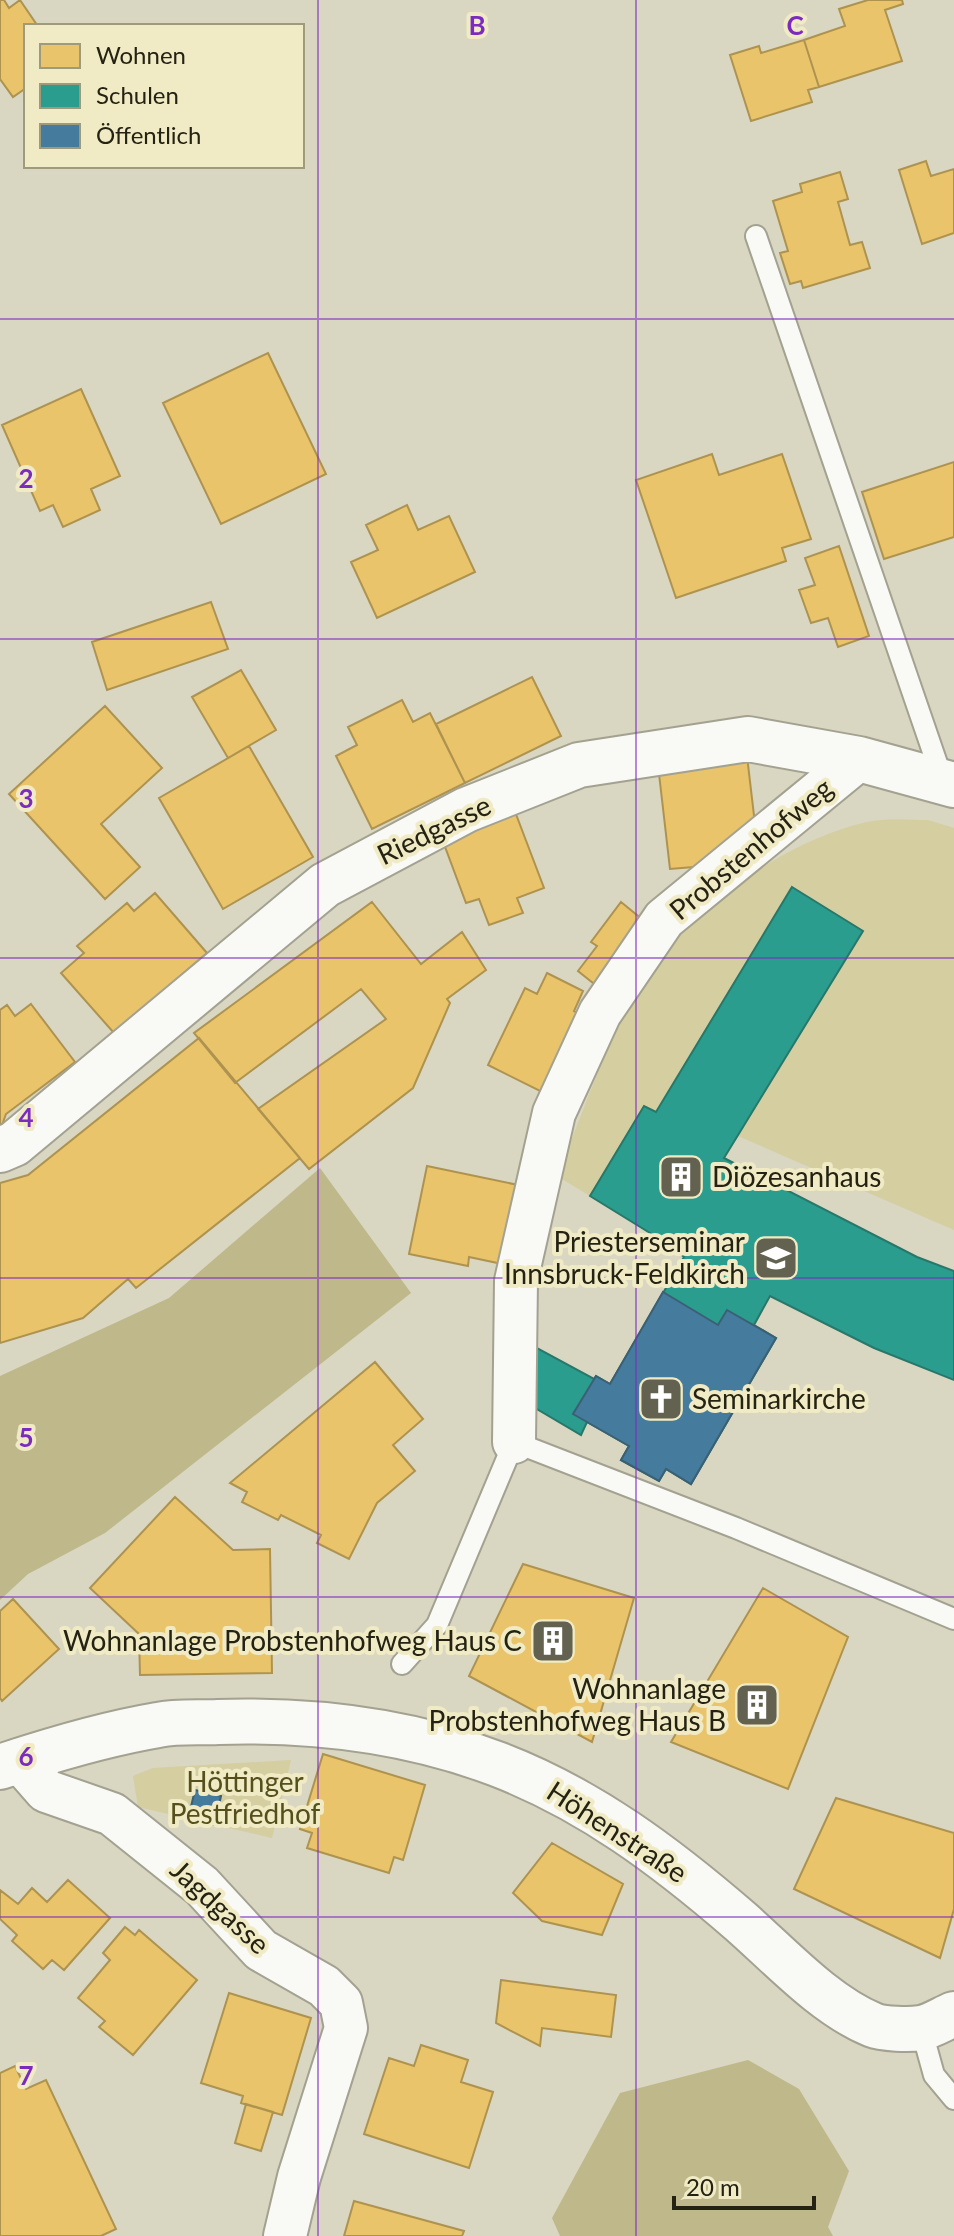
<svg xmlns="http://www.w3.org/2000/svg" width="954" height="2236" font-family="Lato,sans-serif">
<rect width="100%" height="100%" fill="#d9d6c1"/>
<!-- green -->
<path fill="#d4cea1" d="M928 820 954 828V1230L738 1136 863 931 792 887 656 1112 644 1106 590 1196 557 1176C584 1111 606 1040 644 981 690 909 783 841 867 822 886 818 908 820 928 820Z
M291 1760 272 1838 138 1807 133 1776 153 1768Z"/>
<!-- forest -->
<path fill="#beb88a" d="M320 1168 411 1293 105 1533 28 1574 0 1600V1376L169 1298Z
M748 2060 799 2089 849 2171 828 2227 833 2236H560L552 2218 620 2093Z"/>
<!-- homes -->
<path fill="#e9c46a" stroke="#ae9350" stroke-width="2" d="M0 0H4L9 8 20 0 37 25 26 26V88L13 97 0 79Z
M868 0H902L903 4 885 10 902 61 819 87 804 40 845 26 839 9Z
M804 40 819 87 808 90 812 102 751 121 730 55 759 46 761 53Z
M926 161 931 176 954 169V233L922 244 899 170Z
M840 172 848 199 838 202 850 245 862 242 870 268 803 288 801 281 790 284 780 253 788 251 773 201 802 192 800 184Z
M268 353 326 474 221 524 163 403Z
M81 389 120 476 91 489 100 510 63 527 53 505 40 511 2 425Z
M712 454 719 475 782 454 811 539 782 548 786 561 676 598 636 480Z
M954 462V537L884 559 862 492Z
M407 505 418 530 449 516 475 572 377 618 351 562 378 550 366 525Z
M839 546 869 636 838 647 828 618 811 623 799 590 815 585 805 558Z
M211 602 228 649 107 690 92 642Z
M241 670 276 730 228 758 192 697Z
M532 677 561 736 465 783 436 724Z
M402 700 413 722 430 713 465 783 372 829 336 756 357 745 348 727Z
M105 706 162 768 101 824 140 867 105 899 9 794Z
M249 746 313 857 223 909 159 798Z
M747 756 755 824 706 866 670 869 658 765Z
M514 809 544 888 517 898 523 913 489 925 479 899 466 903 441 836Z
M155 893 207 953 114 1033 61 973 84 953 77 946 127 903 134 911Z
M372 902 421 964 462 932 486 970 447 999 450 1003 413 1088 309 1169 258 1109 386 1019 361 989 235 1083 194 1033Z
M621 902 643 920 598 987 578 971 597 946 591 942Z
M547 973 583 991 574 1011 581 1015 544 1093 488 1065 525 988 537 994Z
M31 1004 75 1062 6 1114 2 1125 0 1124V1010L7 1005 15 1016Z
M199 1038 300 1158 136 1288 128 1279 83 1318 0 1343V1183L28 1175Z
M427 1166 523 1186 507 1265 469 1257 468 1266 409 1254Z
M375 1362 423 1419 393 1445 415 1471 377 1503 349 1559 317 1543 321 1535 281 1515 278 1520 242 1502 247 1492 230 1483Z
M175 1497 233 1550 270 1549 272 1673 140 1675 139 1634 90 1588Z
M523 1564 634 1598 592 1742 469 1676Z
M763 1588 848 1637 788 1789 671 1742Z
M13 1599 59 1649 2 1701 0 1698V1611Z
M323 1754 425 1785 403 1860 394 1857 389 1873 307 1848 312 1833 300 1829Z
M836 1798 954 1833V1909L940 1958 794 1889Z
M552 1843 623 1884 602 1935 542 1921 513 1893Z
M68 1880 110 1918 64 1970 52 1960 43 1969 12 1941 17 1935 0 1919V1890L18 1904 32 1888 47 1902Z
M125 1927 135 1935 139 1930 197 1980 133 2055 99 2027 105 2021 78 1998 110 1960 103 1953Z
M501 1980 616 1995 611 2037 542 2028 540 2046 496 2023Z
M229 1993 311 2018 282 2115 241 2103 243 2096 201 2083Z
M421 2045 468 2060 461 2082 493 2092 469 2168 364 2134 389 2058 414 2066Z
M15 2066 26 2089 46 2080 116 2229 101 2236H0V2073Z
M246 2104 273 2112 261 2151 235 2143Z
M354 2201 464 2231 462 2236H344Z"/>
<!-- schools -->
<path fill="#2a9d8f" stroke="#28786a" stroke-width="2" d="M792 887 863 931 724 1158 917 1257 954 1271V1380L874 1348 770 1296 754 1325 776 1338 691 1484 666 1469 659 1481 621 1460 629 1446 587 1422 581 1435 530 1405 532 1356 537 1348 594 1379 596 1376 610 1384 684 1257 671 1246 590 1196 644 1106 656 1112Z"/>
<!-- public -->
<path fill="#457b9d" stroke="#3b6074" stroke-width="2" d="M663 1292 718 1325 727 1310 776 1338 691 1484 666 1469 659 1481 621 1460 629 1446 573 1414 596 1376 610 1384Z
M195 1790 221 1796 215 1825 188 1819Z"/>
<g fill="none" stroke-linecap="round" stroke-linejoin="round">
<!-- service casing -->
<g stroke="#a3a190" stroke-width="24">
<path id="service" d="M756 236 943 781
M402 1664 437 1625 514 1442 736 1528 954 1619
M921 2028 934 2075 954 2099"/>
</g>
<!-- minor casing -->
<g stroke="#a3a190" stroke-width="46">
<path id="minor" d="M514 1442 516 1281 554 1113 600 1013 664 919 859 759
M19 1760 46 1791 112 1814 202 1886 261 1950 324 1986 341 2003 346 2028 299 2177 285 2236"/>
</g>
<!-- tertiary casing -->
<g stroke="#a3a190" stroke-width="48">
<path id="tertiary" d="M0 1150 14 1144 325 885 466 810 579 765 748 739 859 759 954 785
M0 1767C51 1750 105 1734 158 1725 177 1721 198 1723 218 1722 314 1719 407 1730 497 1764 589 1799 666 1857 740 1921 779 1955 824 2005 873 2025 883 2029 909 2030 921 2028 932 2026 944 2018 954 2014"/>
</g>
<!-- service -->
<use href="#service" stroke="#f9f9f6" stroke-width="20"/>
<!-- minor -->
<use href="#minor" stroke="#f9f9f6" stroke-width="42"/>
<!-- tertiary -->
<use href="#tertiary" stroke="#f9f9f6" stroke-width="44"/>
</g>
<!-- grid -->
<path fill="none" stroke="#7b2cbf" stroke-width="2" stroke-opacity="0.55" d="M318 0V2236M636 0V2236M0 319H954M0 639H954M0 958H954M0 1278H954M0 1597H954M0 1917H954"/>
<!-- icons -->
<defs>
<g id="building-square" transform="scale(2.3)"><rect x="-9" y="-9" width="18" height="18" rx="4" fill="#636150" stroke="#f0ebc4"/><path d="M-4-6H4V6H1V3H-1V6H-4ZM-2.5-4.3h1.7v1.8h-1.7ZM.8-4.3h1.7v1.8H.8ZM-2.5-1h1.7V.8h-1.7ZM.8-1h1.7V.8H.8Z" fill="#fff"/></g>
<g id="school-square" transform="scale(2.3)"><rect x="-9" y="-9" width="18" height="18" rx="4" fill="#636150" stroke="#f0ebc4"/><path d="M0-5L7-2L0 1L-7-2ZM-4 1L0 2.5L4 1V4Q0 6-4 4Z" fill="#fff"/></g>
<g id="church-square" transform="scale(2.3)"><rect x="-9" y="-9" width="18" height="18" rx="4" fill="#636150" stroke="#f0ebc4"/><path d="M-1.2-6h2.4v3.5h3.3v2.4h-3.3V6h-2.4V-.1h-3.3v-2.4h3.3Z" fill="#fff"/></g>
</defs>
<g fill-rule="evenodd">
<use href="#building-square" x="681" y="1177"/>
<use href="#school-square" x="776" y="1258"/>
<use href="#church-square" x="661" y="1399"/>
<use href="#building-square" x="553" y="1641"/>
<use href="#building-square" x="757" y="1705"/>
</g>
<g text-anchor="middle" stroke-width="8" stroke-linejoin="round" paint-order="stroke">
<!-- street labels -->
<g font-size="28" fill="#242213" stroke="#f0ebc4">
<text transform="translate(434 830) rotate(-26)" y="10">Riedgasse</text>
<text transform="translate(751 849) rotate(-40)" y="10">Probstenhofweg</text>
<text transform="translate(617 1832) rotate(33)" y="10">Höhenstraße</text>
<text transform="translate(220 1907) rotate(43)" y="10">Jagdgasse</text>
</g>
<!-- poi labels -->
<g font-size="28" fill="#242213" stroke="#f0ebc4" text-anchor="end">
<text x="712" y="1187" text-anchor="start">Diözesanhaus</text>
<text x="745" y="1252">Priesterseminar<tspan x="745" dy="32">Innsbruck-Feldkirch</tspan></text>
<text x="692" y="1409" text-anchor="start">Seminarkirche</text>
<text x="522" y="1651">Wohnanlage Probstenhofweg Haus C</text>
<text x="726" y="1699">Wohnanlage<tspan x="726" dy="32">Probstenhofweg Haus B</tspan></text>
</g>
<!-- park labels -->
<g font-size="28" fill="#554f1c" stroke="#f0ebc4">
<text x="245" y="1792">Höttinger<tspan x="245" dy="32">Pestfriedhof</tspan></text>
</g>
</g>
<g font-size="26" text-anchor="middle" font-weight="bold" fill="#7b2cbf" stroke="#f0ebc4" stroke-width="8" stroke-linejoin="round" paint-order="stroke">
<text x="477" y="35">B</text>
<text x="795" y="35">C</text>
<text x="26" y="488">2</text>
<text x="26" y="808">3</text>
<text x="26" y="1127">4</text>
<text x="26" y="1447">5</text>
<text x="26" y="1766">6</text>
<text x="26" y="2085">7</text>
</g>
<!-- legend -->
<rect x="24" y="24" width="280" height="144" fill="#f0ebc4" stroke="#9e9b7d" stroke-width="2"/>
<rect x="40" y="44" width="40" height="24" fill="#e9c46a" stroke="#9e9b7d" stroke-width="2"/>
<text x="96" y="64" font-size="24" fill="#242213">Wohnen</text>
<rect x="40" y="84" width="40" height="24" fill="#2a9d8f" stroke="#9e9b7d" stroke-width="2"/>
<text x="96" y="104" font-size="24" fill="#242213">Schulen</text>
<rect x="40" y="124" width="40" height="24" fill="#457b9d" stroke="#9e9b7d" stroke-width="2"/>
<text x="96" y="144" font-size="24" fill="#242213">Öffentlich</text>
<!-- scale -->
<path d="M674 2196v12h140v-12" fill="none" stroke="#242213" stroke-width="4"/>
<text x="686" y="2196" font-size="24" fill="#242213" stroke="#f0ebc4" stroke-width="6" paint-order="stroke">20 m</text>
</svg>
